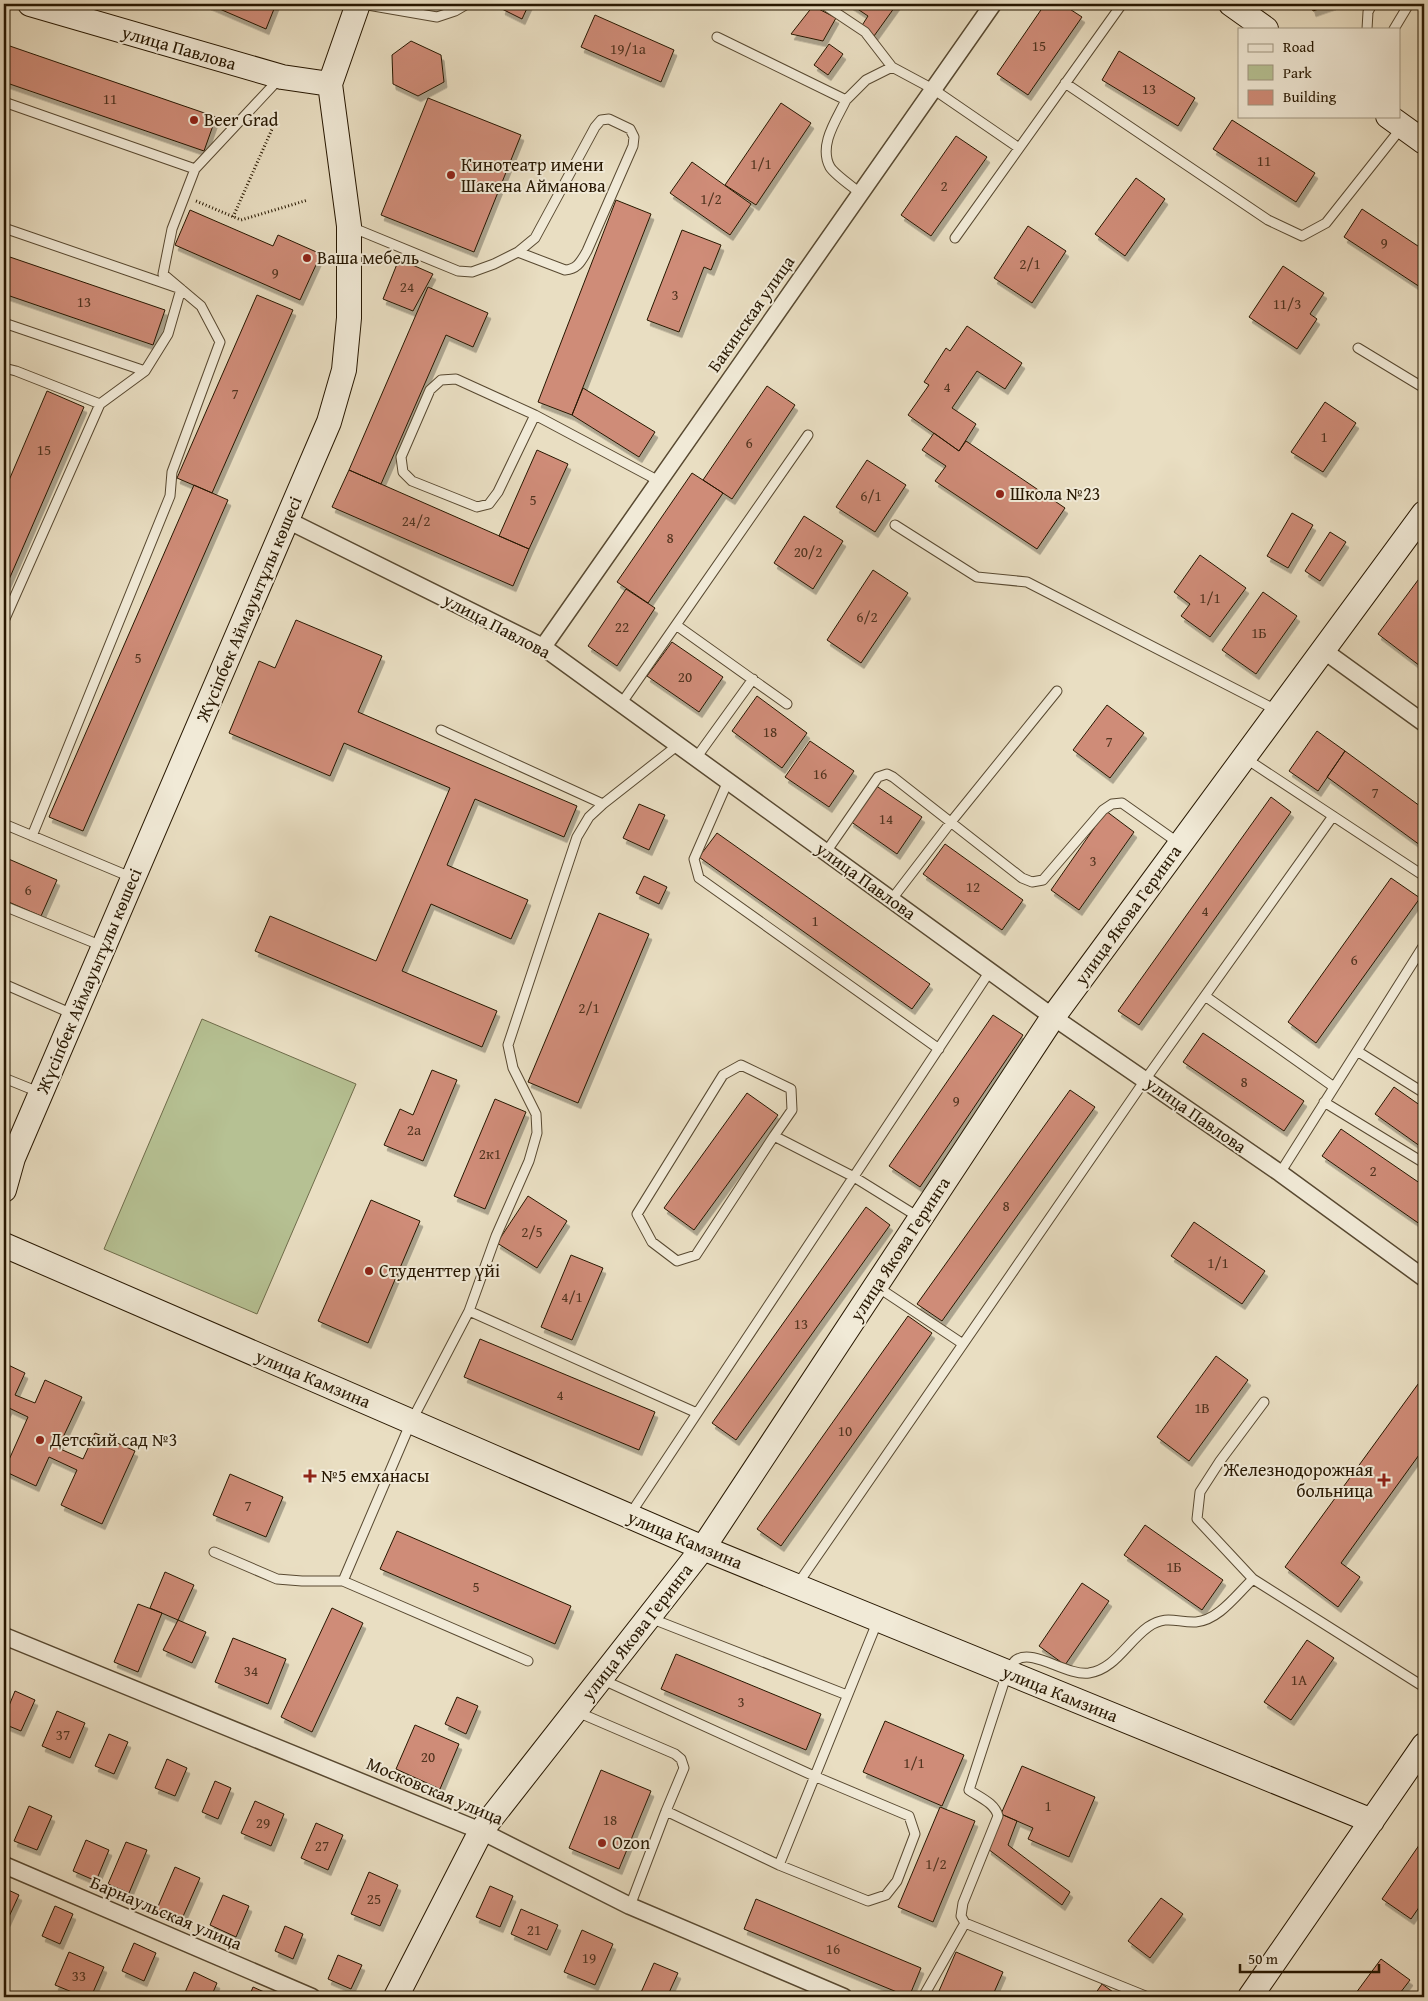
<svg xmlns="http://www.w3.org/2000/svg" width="1428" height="2001" font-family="'Gentium Book Plus',serif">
<defs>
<filter id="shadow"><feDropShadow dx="3" dy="5.5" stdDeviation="0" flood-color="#0004"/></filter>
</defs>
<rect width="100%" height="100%" fill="#e9dec2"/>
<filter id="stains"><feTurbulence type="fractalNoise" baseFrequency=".004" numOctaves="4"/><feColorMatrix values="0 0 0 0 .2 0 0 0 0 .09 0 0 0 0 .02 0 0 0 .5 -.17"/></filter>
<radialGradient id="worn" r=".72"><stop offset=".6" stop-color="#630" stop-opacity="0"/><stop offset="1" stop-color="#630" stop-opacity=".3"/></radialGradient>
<!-- green -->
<path fill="#b6c193" stroke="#6e6c4a" d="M202 1019 356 1084 257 1314 104 1249Z"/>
<!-- building -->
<path fill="#cf8c78" stroke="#271701" filter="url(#shadow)" d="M208 4H276L266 29Z
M504 4H529L522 19 502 9Z
M850 4H897L874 36 861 27 868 16Z
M1045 4H1062L1082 17 1028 95 997 74Z
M1311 4H1333L1313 11Z
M813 6 836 18 823 41 791 34Z
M595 15 674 50 661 82 581 47Z
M411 41 441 55 444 82 418 96 393 84 392 55Z
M4 44 216 117 204 151 4 82Z
M829 44 843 54 828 75 814 65Z
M1119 51 1195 98 1178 126 1102 80Z
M428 98 521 135 474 252 381 215Z
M781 103 811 123 756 205 725 185Z
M1232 120 1315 173 1296 202 1213 149Z
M956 136 987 157 931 236 901 215Z
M692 162 751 204 730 235 670 193Z
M1136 178 1165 199 1125 256 1095 234Z
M616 200 651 214 572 415 538 402Z
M1362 209 1424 250V281L1420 287 1344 237Z
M190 210 273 246 278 235 321 254 300 300 175 245Z
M1028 226 1066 251 1032 303 994 278Z
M682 230 721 245 711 270 704 267 679 332 647 320Z
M4 255 165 310 153 345 4 294Z
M399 259 433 274 413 311 383 299Z
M1283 266 1324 293 1310 314 1317 319 1297 349 1249 317Z
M428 287 488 313 473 347 446 335 381 484 349 470Z
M257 295 293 310 212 493 177 478Z
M967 326 1022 363 1005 389 977 371 952 408 976 424 959 451 908 415 929 385 924 382 946 348 950 351Z
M767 386 795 405 732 499 703 480Z
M583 388 655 432 639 457 572 415Z
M47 391 84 407 4 591V492Z
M1325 402 1356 423 1323 472 1291 452Z
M934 433 959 451 966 441 1065 508 1037 549 935 481 946 466 922 450Z
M537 450 568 464 529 549 499 536Z
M867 460 906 485 875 532 836 507Z
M349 470 529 549 513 586 332 507Z
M692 473 723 493 648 603 617 582Z
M194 485 228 500 83 831 49 817Z
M1292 513 1313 525 1288 568 1267 556Z
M804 516 843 541 813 589 774 563Z
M1330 532 1346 542 1320 581 1305 571Z
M1200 555 1246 588 1210 637 1181 616 1190 604 1174 592Z
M873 570 908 593 861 663 827 640Z
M1424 572V669L1378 634Z
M626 589 655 608 617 666 588 646Z
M1263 592 1297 616 1256 674 1222 650Z
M296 620 382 656 358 712 577 806 564 837 475 799 447 865 528 900 511 939 431 904 402 971 497 1011 482 1047 255 951 270 916 376 961 450 788 344 743 330 776 229 733 259 661 275 668Z
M672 642 723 677 699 712 647 676Z
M757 696 807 733 782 768 732 731Z
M1107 705 1144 733 1110 778 1073 750Z
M1317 731 1345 751 1318 791 1289 771Z
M810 741 854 771 829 807 785 777Z
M1345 751 1424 809V848L1327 777Z
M875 785 922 817 897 854 850 821Z
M1271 797 1291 812 1139 1025 1118 1011Z
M639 804 665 815 649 850 623 838Z
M1106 811 1134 832 1079 910 1051 890Z
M717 833 930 984 912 1009 699 857Z
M945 844 1023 900 1002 930 923 874Z
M4 857 57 880 41 916 4 900Z
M644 876 667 887 659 904 636 893Z
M1391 878 1420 898 1316 1043 1288 1022Z
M599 913 649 934 578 1103 528 1082Z
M993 1015 1023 1035 920 1187 889 1166Z
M1203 1033 1304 1101 1284 1131 1183 1062Z
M432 1070 457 1080 423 1161 384 1145 400 1109 413 1115Z
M1394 1087 1424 1108V1149L1375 1114Z
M1070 1090 1095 1107 942 1321 917 1304Z
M747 1093 778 1115 694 1230 664 1208Z
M495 1099 526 1112 485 1209 454 1196Z
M1341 1129 1424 1186V1227L1322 1156Z
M528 1196 567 1221 537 1268 497 1243Z
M371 1200 420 1221 368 1343 318 1321Z
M866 1207 890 1225 736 1440 712 1423Z
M1194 1222 1265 1271 1242 1304 1171 1256Z
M571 1255 603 1268 572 1340 541 1327Z
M908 1316 932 1333 781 1546 757 1529Z
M480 1339 655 1412 639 1450 464 1377Z
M1216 1356 1248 1380 1189 1461 1157 1437Z
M4 1363 25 1373 15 1395 35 1403 45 1380 82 1397 58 1448 83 1459 95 1433 135 1451 102 1524 61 1505 77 1470 49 1457 36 1486 4 1471 28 1417 9 1408 4 1419Z
M1421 1380 1424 1383V1448L1341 1563 1360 1577 1338 1607 1285 1567Z
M230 1474 283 1497 266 1537 213 1515Z
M1145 1525 1223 1580 1202 1610 1124 1555Z
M397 1531 571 1606 555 1644 380 1569Z
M165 1572 194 1585 178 1620 150 1608Z
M1082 1583 1109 1601 1065 1665 1039 1646Z
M138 1604 162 1613 138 1672 114 1662Z
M332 1608 363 1623 312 1732 281 1717Z
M178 1620 206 1632 192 1663 163 1650Z
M233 1638 286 1659 268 1704 215 1682Z
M1307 1640 1334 1658 1291 1720 1264 1702Z
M676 1654 821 1714 806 1750 661 1689Z
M15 1691 35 1700 21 1731 4 1724V1718Z
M457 1697 478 1706 466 1734 445 1724Z
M57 1711 85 1723 70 1758 42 1746Z
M885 1721 964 1755 942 1806 863 1772Z
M415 1725 459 1744 440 1789 396 1769Z
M109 1734 128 1742 114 1774 95 1766Z
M167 1759 187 1768 175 1796 155 1788Z
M1022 1766 1095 1797 1069 1857 1028 1839 1033 1828 1001 1814Z
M601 1770 651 1791 619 1869 569 1848Z
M215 1781 231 1788 218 1819 202 1812Z
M255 1801 284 1814 271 1846 241 1833Z
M29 1806 52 1816 37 1850 14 1841Z
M940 1807 975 1821 933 1922 898 1907Z
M1001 1814 1017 1821 1008 1845 1070 1892 1062 1905 988 1849Z
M316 1823 343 1835 328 1870 301 1858Z
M1424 1838V1900L1411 1919 1382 1899Z
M86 1840 109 1850 96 1881 73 1871Z
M126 1842 147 1850 129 1893 108 1884Z
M175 1867 200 1878 181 1921 156 1911Z
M369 1872 398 1885 380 1926 351 1914Z
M490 1886 513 1896 500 1927 476 1917Z
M4 1888 19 1895 7 1921 4 1920Z
M223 1895 249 1906 236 1937 210 1925Z
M1161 1898 1183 1914 1150 1958 1128 1941Z
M756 1899 921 1968 909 1997 744 1929Z
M55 1906 73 1914 60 1944 42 1936Z
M521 1909 558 1925 547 1950 511 1934Z
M285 1926 303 1934 293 1959 275 1951Z
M582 1930 613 1944 595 1985 564 1972Z
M134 1943 156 1953 144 1981 122 1971Z
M69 1952 104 1967 91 1997H84L55 1985Z
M956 1952 1003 1972 992 1997H953L939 1991Z
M338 1955 362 1965 351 1989 328 1979Z
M1381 1959 1410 1980 1397 1997H1353Z
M654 1963 678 1973 667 1997H639Z
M194 1972 217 1983 211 1997H183Z
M1102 1984 1120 1997H1093Z
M253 1987 273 1996V1997H249Z"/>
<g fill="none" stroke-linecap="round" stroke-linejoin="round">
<!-- lane casing -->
<g stroke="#584931" stroke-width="11">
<path id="lane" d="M362 4 437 17 455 11 467 4
M823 4 865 32 892 67 933 89 1019 148
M1367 29 1368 12 1372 4
M1394 29 1409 4
M717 37 846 100 866 80 892 67
M1065 83 1268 220 1302 236 1326 223 1402 127
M846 100C837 119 818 145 830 167 835 175 853 187 860 193
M4 102 195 169
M351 227 458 271 472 272 494 264 518 252 535 238 595 127 601 120 609 119 630 129 634 137 633 146 587 251C581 261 578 269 565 270L518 252
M4 228 181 289 168 334 145 371 100 404 4 621
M955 238 1122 4
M4 323 145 371
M1358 348 1424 388
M4 368 16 371 100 404
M456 379 535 415 498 492 489 504 477 507 412 481 403 472 401 457 430 390 441 380Z
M535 415 659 481
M895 525 977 577 1027 582 1278 711
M676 625 787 704
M621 704 808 435
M441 730 603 804
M696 758 753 679
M1245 758 1424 876
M728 781 694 859 699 878 939 1049
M4 824 133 878
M32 836 170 496 172 472 220 342 201 306 163 274 172 229 195 169 279 79
M826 852 878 777 887 774 893 777 1022 878 1032 882 1043 880 1103 810 1112 804 1122 803 1180 844
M892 899 951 822 1057 691
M4 906 102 946
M4 984 75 1015
M1205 996 1334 1087
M1357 1051 1424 1093
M4 1078 41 1093
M1324 1102 1424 1163
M774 1136 696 1255 677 1261 652 1242 637 1214 723 1075 741 1065 791 1089 792 1110 774 1136 854 1177 920 1218
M1280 1173 1424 945
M876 1286 963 1344
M469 1311 697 1413
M629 1516 990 971
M214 1552 277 1579 302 1581H343
M1253 1579 1197 1519 1200 1492 1220 1461 1264 1402
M797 1585 1145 1080 1333 816
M650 1618 847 1695
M528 1661 343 1581 411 1422 469 1311 496 1236 529 1161 537 1133 536 1114 513 1068 508 1045 577 837 589 817 603 804 678 745
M601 1679 814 1776 909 1816 915 1834 897 1881 886 1895 868 1901 779 1865
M575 1711 675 1754 681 1759 684 1768 666 1811
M630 1906 666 1811 779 1865 878 1620
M965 1923 961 1916 963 1903 998 1816C995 1803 979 1797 969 1790L1007 1673C1010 1669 1012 1663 1016 1660 1033 1648 1066 1676 1089 1673 1115 1669 1127 1642 1148 1627 1167 1614 1177 1623 1196 1622 1219 1620 1237 1594 1253 1579L1424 1687
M923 1997 965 1923 1148 1997"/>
</g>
<!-- street casing -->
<g stroke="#584931" stroke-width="19">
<path id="street" d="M287 520 543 647 1053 1017 1280 1173 1424 1278
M543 647 993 4
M1323 650 1424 723
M4 1636 481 1831 630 1906 844 1997
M4 1865 312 1997"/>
</g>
<!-- secondary casing -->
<g stroke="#271701" stroke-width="26">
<path id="secondary" d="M30 4 282 77 330 84
M1231 4 1266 29
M1388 116 1424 142
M4 1190 13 1158 329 422 344 370 349 318V226L330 84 358 4
M4 1245 703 1548 1372 1821
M396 1997 481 1831 703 1548 1053 1017 1424 513
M1250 1997 1424 1745"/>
</g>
<!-- path -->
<path stroke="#271701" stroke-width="3" stroke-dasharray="1 2.5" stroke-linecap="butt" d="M196 201 241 220 308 200
M233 217 273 127"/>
<!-- lane -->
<use href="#lane" stroke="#f1ead7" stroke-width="9"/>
<!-- street -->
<use href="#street" stroke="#f1ead7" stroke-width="16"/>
<!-- secondary -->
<use href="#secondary" stroke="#f1ead7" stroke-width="24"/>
</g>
<!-- markers -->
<g fill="#8f2418" stroke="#f1ead7" stroke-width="2">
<circle cx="194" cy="120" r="5"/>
<circle cx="451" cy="175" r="5"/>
<circle cx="307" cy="258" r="5"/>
<circle cx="1000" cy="494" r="5"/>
<circle cx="369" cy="1271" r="5"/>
<circle cx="40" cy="1440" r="5"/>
<path d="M307.5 1468.5h5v5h5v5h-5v5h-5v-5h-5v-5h5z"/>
<path d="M1381.5 1472.5h5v5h5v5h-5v5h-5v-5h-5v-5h5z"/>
<circle cx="602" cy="1843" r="5"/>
</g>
<g text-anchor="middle" stroke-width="4" stroke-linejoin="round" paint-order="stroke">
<!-- number labels -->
<g font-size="15" fill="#51341f">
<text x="1039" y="51">15</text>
<text x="628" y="54">19/1а</text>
<text x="1149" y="94">13</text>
<text x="110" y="104">11</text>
<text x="1264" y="166">11</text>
<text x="761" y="169">1/1</text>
<text x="944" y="191">2</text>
<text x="711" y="204">1/2</text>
<text x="1384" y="248">9</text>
<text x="1030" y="269">2/1</text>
<text x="275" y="278">9</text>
<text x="407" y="292">24</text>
<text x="675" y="300">3</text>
<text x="84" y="307">13</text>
<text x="1287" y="309">11/3</text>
<text x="947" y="392">4</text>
<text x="235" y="399">7</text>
<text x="1324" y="442">1</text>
<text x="749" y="448">6</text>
<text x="44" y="455">15</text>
<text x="871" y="501">6/1</text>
<text x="533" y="505">5</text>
<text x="416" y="526">24/2</text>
<text x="670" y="543">8</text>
<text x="808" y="557">20/2</text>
<text x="1210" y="603">1/1</text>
<text x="867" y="622">6/2</text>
<text x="622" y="632">22</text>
<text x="1259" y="638">1Б</text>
<text x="138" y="663">5</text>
<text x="685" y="682">20</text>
<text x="770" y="737">18</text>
<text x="1109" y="747">7</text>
<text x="820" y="779">16</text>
<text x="1375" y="798">7</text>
<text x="886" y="824">14</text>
<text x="1093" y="866">3</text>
<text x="973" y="892">12</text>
<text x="28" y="895">6</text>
<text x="1205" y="916">4</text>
<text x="815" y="926">1</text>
<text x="1354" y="965">6</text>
<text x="589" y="1013">2/1</text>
<text x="1244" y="1087">8</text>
<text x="956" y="1106">9</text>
<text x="414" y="1135">2а</text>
<text x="490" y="1159">2к1</text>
<text x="1373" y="1176">2</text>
<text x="1006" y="1211">8</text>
<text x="532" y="1237">2/5</text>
<text x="1218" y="1268">1/1</text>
<text x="572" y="1302">4/1</text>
<text x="801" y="1329">13</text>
<text x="560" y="1400">4</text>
<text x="1202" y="1413">1В</text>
<text x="845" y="1436">10</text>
<text x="248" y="1511">7</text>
<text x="1174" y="1572">1Б</text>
<text x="476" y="1592">5</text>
<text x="251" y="1676">34</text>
<text x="1299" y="1685">1А</text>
<text x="741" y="1707">3</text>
<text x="63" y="1740">37</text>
<text x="428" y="1762">20</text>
<text x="914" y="1768">1/1</text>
<text x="1048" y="1811">1</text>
<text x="610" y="1825">18</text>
<text x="263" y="1828">29</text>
<text x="322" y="1851">27</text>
<text x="936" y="1869">1/2</text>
<text x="374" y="1904">25</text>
<text x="534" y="1935">21</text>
<text x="833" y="1954">16</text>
<text x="589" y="1963">19</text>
<text x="79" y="1981">33</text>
</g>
<!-- street labels -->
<g font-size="18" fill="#271701" stroke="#f1ead7">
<text transform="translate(179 48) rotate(16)" y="6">улица Павлова</text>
<text transform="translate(751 314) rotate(-55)" y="6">Бакинская улица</text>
<text transform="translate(249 609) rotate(-67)" y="6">Жүсіпбек Аймауытұлы көшесі</text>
<text transform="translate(497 626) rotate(28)" y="6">улица Павлова</text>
<text transform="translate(866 881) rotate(36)" y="6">улица Павлова</text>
<text transform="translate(1128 915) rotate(-54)" y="6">улица Якова Геринга</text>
<text transform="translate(89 981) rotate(-67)" y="6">Жүсіпбек Аймауытұлы көшесі</text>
<text transform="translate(1196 1115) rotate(35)" y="6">улица Павлова</text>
<text transform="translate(900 1249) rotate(-57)" y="6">улица Якова Геринга</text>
<text transform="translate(313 1379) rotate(23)" y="6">улица Камзина</text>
<text transform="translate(685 1540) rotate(23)" y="6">улица Камзина</text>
<text transform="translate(637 1632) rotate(-52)" y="6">улица Якова Геринга</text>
<text transform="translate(1060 1694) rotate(22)" y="6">улица Камзина</text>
<text transform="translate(435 1791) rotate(23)" y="6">Московская улица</text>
<text transform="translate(166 1913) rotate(23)" y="6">Барнаульская улица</text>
</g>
<!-- poi labels -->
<g font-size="18" fill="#271701" stroke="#f1ead7" text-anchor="start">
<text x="204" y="126">Beer Grad</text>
<text x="461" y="171">Кинотеатр имени<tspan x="461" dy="21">Шакена Айманова</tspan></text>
<text x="317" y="264">Ваша мебель</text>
<text x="1010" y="500">Школа №23</text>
<text x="379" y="1277">Студенттер үйі</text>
<text x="50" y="1446">Детский сад №3</text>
<text x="1373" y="1476" text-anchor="end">Железнодорожная<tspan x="1373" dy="21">больница</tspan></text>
<text x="321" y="1482">№5 емханасы</text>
<text x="612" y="1849">Ozon</text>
</g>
</g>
<!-- margin -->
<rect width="1428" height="2001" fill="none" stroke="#e9dec2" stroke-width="20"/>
<rect x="5" y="5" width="1418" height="1991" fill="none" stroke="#271701" stroke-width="2.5"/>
<rect x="10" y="10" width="1408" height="1981" fill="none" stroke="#271701"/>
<!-- legend -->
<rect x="1238" y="28" width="162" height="90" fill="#f1ead7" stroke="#a09681"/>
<rect x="1248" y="44" width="25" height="8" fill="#f1ead7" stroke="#a09681"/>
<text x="1283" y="52" font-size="15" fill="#271701">Road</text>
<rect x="1248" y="65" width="25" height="15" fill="#b6c193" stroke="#a09681"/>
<text x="1283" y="78" font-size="15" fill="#271701">Park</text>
<rect x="1248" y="90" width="25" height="15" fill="#cf8c78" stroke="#a09681"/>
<text x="1283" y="102" font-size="15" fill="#271701">Building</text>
<!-- scale -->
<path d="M1240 1964v8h139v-8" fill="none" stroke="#271701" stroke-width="2.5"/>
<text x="1248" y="1964" font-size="15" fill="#271701" stroke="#f1ead7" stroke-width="4" paint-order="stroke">50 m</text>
<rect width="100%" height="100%" filter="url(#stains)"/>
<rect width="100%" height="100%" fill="url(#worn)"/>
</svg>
